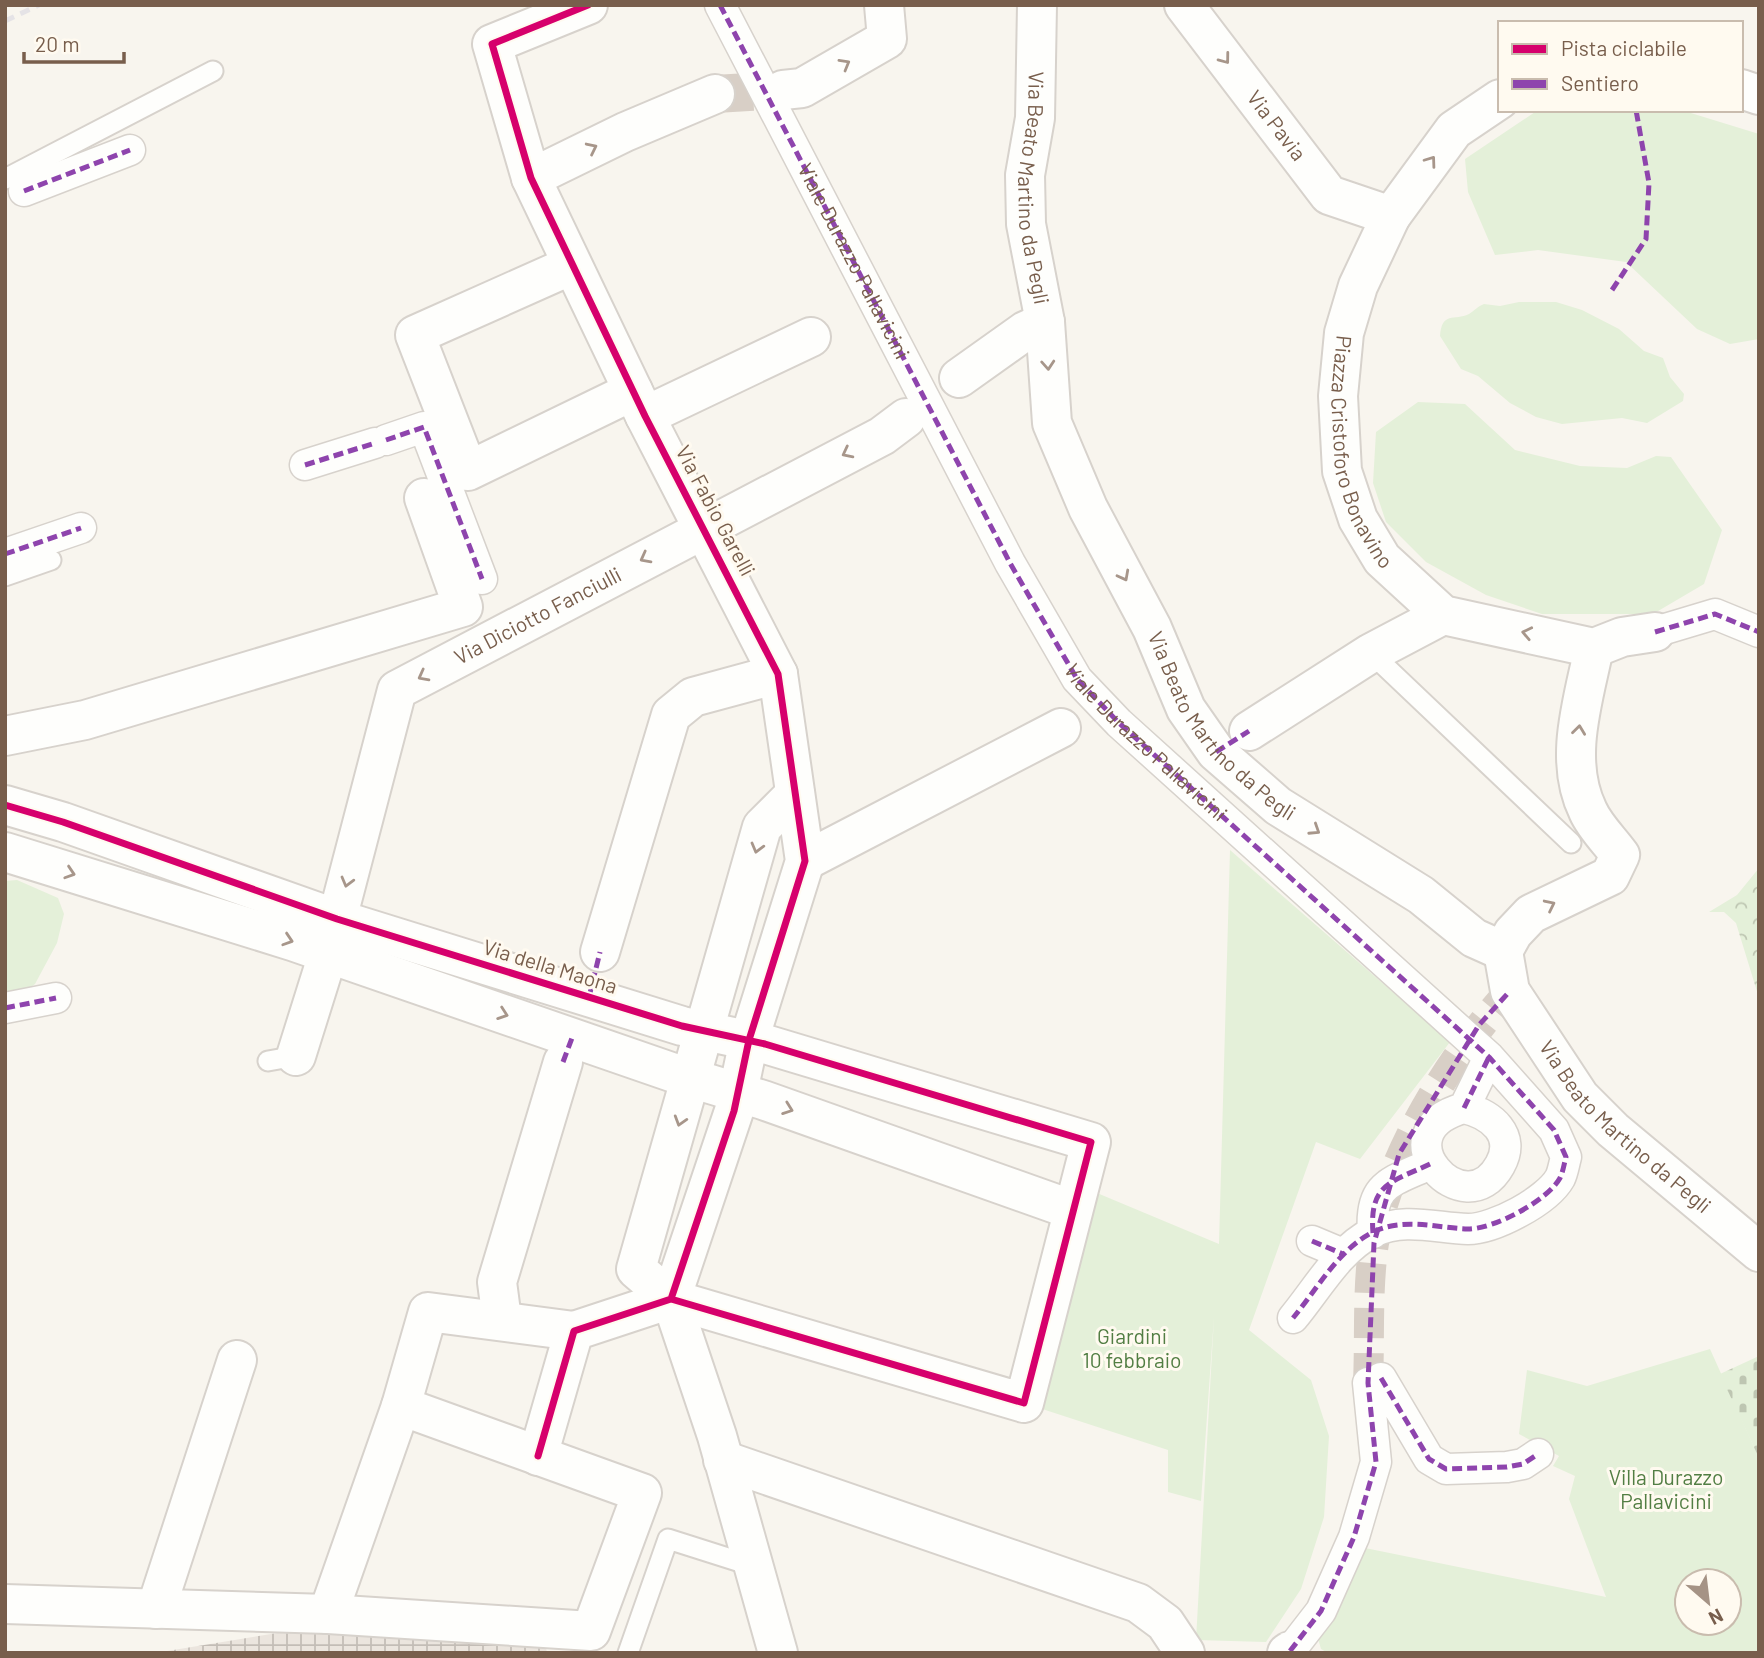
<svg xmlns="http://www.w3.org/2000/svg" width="1764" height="1658" font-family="Barlow,sans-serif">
<defs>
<pattern id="industrial-grid" width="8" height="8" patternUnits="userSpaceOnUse" patternTransform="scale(1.75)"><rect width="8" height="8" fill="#ebe5de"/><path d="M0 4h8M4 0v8" fill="none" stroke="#c3bdb6"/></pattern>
<pattern id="forest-crowns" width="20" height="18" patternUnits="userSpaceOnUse" patternTransform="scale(1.75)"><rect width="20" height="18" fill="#e4f0d9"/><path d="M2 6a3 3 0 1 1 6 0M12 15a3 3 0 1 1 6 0" fill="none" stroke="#bec6b2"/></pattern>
<pattern id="cemetery-stones" width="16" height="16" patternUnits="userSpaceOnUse" patternTransform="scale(1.75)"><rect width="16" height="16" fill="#e4f0d9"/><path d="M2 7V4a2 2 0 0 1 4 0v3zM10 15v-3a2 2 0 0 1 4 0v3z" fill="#bec6b2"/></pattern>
</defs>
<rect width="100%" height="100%" fill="#f8f5ee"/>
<!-- industrial -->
<path fill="url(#industrial-grid)" d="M277 1633 544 1637 547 1653H155Z"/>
<!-- green -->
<path fill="#e4f0d9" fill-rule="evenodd" d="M1538 110H1681L1759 134V339L1730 344 1697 329 1626 262 1538 250 1495 255 1468 192 1465 159Z
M1519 302H1556L1582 310 1619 329 1644 351 1663 358 1670 377 1684 394 1683 401 1647 423 1622 418 1562 424 1536 417 1510 403 1478 376 1461 369 1440 336C1442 311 1454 321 1469 314 1474 311 1478 306 1484 304L1500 306Z
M1418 402 1465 404 1515 450 1580 466 1627 468 1656 456 1671 457 1722 530 1704 584 1653 614H1542L1486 595 1426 562 1386 522 1373 483 1376 432Z
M1230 850 1450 1042 1360 1159 1316 1142 1249 1330 1311 1380 1329 1436 1324 1517 1301 1589 1266 1642 1196 1640 1214 1317 1201 1501 1168 1492V1450L1030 1405 1097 1193 1219 1244Z
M17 880 58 898 64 914 57 943 35 984 15 999 5 996V881Z
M1710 1349 1759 1458V1653H1328L1321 1649 1317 1635 1365 1548 1606 1597 1569 1499 1575 1476 1553 1466 1559 1456 1519 1434 1527 1370 1587 1386ZM1687 1581H1729V1623H1687Z"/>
<!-- forest -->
<path fill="url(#forest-crowns)" d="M1759 868V998L1736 923 1724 912H1709L1737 895Z"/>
<!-- cemetery -->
<path fill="url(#cemetery-stones)" d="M1759 1356V1458L1720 1374Z"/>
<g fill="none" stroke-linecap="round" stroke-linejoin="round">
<!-- pedestrian-tunnel -->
<path stroke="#d8cfc6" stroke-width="30" stroke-dasharray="30 15" stroke-linecap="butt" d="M1368 1383C1370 1337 1367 1288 1374 1243 1388 1156 1451 1056 1510 991"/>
<!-- minor-tunnel -->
<path stroke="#d8cfc6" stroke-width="38" stroke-dasharray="38 19" stroke-linecap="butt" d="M715 94 783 90"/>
<!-- service casing -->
<g stroke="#d7d2cc" stroke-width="23">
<path id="service" d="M5 179 213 71
M5 576 51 560
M1371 653 1571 843
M268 1061 296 1056
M628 1653 668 1539 753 1566"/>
</g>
<!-- pedestrian casing -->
<g stroke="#d7d2cc" stroke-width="33">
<path id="pedestrian" d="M720 5 1010 563 1077 679 1119 723 1489 1057 1554 1130 1566 1157C1564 1164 1563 1172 1560 1178 1547 1201 1494 1229 1468 1229 1436 1228 1404 1217 1373 1232 1338 1250 1318 1288 1293 1318
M24 191 130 150
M386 440 424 427 482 579
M305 465 375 443
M5 554 81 528
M1655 632 1715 614 1759 632
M5 1008 56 998
M1464 1108C1491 1114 1517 1135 1500 1165 1465 1229 1376 1132 1464 1108L1489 1057
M1373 1233C1369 1183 1392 1182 1430 1164
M1312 1241 1343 1254
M1381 1378 1429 1459 1446 1469 1507 1467 1523 1464 1538 1454
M1290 1651 1321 1611 1354 1537 1376 1462 1368 1383"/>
</g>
<!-- minor casing -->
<g stroke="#d7d2cc" stroke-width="42">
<g id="minor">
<path d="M588 5 492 44 531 178 645 416 778 674 805 861 749 1040 734 1111 671 1299"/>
<path id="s1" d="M1037 5 1035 118 1025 175 1026 224 1045 322 1052 423 1088 508 1152 628 1186 709 1216 752 1278 806 1421 895 1474 938 1503 951"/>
<path d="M783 90 802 88 887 39 884 5"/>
<path d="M531 178 625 132 715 94"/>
<path id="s2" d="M1391 216 1358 286 1344 333 1338 396 1342 471 1358 519 1382 559 1443 615 1594 648 1622 637 1655 632"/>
<path d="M572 265 415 335 468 471 633 391"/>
<path d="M959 378 1025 331 1045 322"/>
<path d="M645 416 811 337"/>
<path d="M1249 731 1371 653 1443 615"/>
<path d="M5 736 85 720 463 607 424 498"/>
<path d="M5 805 63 822 337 919 682 1026 765 1044 1091 1142 1024 1403 671 1299 574 1331 538 1456"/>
<path d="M5 852 292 941 677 1074 763 1100 1073 1210"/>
<path d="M805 861 1061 728"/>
<path id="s3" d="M1503 951 1510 991 1580 1097 1613 1130 1759 1252"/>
<path d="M1503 951 1513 933 1531 914 1610 876 1620 855C1610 841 1595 827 1588 811 1563 760 1583 701 1594 648"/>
<path d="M600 952 671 715 693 697 778 674"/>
<path id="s4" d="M296 1056 328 954 397 690 882 436 906 418"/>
<path d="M502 1320 497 1282 563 1062"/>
<path d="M723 1460 1138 1603 1165 1623 1185 1653"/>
<path d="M5 1604 328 1614 591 1631 642 1493 401 1406"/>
<path d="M156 1609 237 1360"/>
<path d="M328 1614 401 1406 428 1312 574 1331"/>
<path d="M778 1653 717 1436 671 1299 636 1269 762 827 795 794"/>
<path d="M1287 1653 1290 1651"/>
</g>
</g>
<!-- tertiary casing -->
<g stroke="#d7d2cc" stroke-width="42">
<g id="tertiary">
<path id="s5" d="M1184 5 1329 195 1391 216 1454 130 1500 99"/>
<path d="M1741 89 1759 95"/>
</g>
</g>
<!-- service -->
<use href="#service" stroke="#fefefc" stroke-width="19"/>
<!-- pedestrian -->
<use href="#pedestrian" stroke="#fefefc" stroke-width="30"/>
<!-- minor -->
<use href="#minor" stroke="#fefefc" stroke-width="38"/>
<!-- tertiary -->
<use href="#tertiary" stroke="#fefefc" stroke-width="38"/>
<!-- rail -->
<path stroke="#e5e3e6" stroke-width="5" stroke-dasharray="10 7" stroke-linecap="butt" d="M5 21 39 5"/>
<!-- quiet -->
<g stroke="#8e44ad" stroke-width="5" stroke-dasharray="10 5" stroke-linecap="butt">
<path id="s6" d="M720 5 1010 563 1077 679 1119 723 1489 1057 1554 1130 1566 1157C1564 1164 1563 1172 1560 1178 1547 1201 1494 1229 1468 1229 1436 1228 1404 1217 1373 1232 1338 1250 1318 1288 1293 1318"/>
<path d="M24 191 130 150"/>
<path d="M1612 290 1646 239 1649 183 1636 110"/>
<path d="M386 440 424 427 482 579"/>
<path d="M305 465 375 443"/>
<path d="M5 554 81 528"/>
<path d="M1655 632 1715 614 1759 632"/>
<path d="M1216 752 1249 731"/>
<path d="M589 997 600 952"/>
<path d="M5 1008 56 998"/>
<path d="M563 1062 572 1038"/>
<path d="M1464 1108 1489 1057"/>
<path d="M1373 1233C1369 1183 1392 1182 1430 1164"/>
<path d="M1312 1241 1343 1254"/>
<path d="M1381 1378 1429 1459 1446 1469 1507 1467 1523 1464 1538 1454"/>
<path d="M1290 1651 1321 1611 1354 1537 1376 1462 1368 1383 1374 1243 1399 1154 1479 1025 1510 991"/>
</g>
<!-- cycleway casing -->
<g stroke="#fffaf0" stroke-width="11">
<path id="cycleway" d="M588 5 492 44 531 178 645 416 778 674 805 861 749 1040 734 1111 671 1299
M5 805 63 822 337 919 682 1026 765 1044 1091 1142 1024 1403 671 1299 574 1331 538 1456"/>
</g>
<!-- cycleway -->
<use href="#cycleway" stroke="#d6006c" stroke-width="7"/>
</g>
<!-- one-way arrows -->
<defs><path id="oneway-chevron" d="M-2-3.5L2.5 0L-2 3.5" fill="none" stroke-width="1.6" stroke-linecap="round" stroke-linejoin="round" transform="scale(1.75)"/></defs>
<g stroke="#a7968a">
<use href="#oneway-chevron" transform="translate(1225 59) rotate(53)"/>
<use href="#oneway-chevron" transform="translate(845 64) rotate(-30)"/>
<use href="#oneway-chevron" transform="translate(592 148) rotate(-26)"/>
<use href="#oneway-chevron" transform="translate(1431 161) rotate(-54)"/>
<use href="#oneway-chevron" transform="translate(1048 365) rotate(86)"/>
<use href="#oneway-chevron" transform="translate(847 453) rotate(153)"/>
<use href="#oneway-chevron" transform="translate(645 558) rotate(152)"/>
<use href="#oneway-chevron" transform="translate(1124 576) rotate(62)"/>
<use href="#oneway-chevron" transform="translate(1527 633) rotate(-168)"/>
<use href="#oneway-chevron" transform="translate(423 676) rotate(152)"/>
<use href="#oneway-chevron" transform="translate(1579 730) rotate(-83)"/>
<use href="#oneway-chevron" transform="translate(1315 830) rotate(33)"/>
<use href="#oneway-chevron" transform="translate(757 848) rotate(105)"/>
<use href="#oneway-chevron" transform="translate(70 873) rotate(18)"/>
<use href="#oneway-chevron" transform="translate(347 882) rotate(105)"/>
<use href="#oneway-chevron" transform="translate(1550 905) rotate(-26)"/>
<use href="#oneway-chevron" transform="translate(288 940) rotate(18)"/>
<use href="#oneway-chevron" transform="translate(503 1014) rotate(19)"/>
<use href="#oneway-chevron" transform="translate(788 1109) rotate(20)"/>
<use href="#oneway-chevron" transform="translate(680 1121) rotate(107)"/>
</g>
<g text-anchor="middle" stroke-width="6" stroke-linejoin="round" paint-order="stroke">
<!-- street labels -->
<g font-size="21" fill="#785e4c" stroke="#fffaf0">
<text dy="7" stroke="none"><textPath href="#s5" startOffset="152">Via Pavia</textPath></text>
<text dy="7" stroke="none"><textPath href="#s1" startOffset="184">Via Beato Martino da Pegli</textPath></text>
<text dy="7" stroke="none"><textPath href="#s6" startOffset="289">Viale Durazzo Pallavicini</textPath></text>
<text dy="7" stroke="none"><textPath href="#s2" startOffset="250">Piazza Cristoforo Bonavino</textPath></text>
<text transform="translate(715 511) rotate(62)" y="7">Via Fabio Garelli</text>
<text dy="7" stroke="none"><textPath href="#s4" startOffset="539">Via Diciotto Fanciulli</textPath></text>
<text dy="7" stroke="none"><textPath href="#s1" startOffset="772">Via Beato Martino da Pegli</textPath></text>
<text dy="7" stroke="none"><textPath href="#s6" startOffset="856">Viale Durazzo Pallavicini</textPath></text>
<text transform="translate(550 967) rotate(17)" y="7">Via della Maona</text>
<text dy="7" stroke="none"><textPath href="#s3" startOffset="220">Via Beato Martino da Pegli</textPath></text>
</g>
<!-- park labels -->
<g font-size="21" fill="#527e43" stroke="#fffaf0">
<text x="1132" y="1344">Giardini<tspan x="1132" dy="24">10 febbraio</tspan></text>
<text x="1666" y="1485">Villa Durazzo<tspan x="1666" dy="24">Pallavicini</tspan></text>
</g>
</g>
<!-- border -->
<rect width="1764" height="1658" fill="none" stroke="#785e4c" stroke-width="14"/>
<!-- legend -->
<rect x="1498" y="21" width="245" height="91" fill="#fffaf0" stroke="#c9bcae" stroke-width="2"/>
<rect x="1512" y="44" width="35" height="10" fill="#d6006c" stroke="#c9bcae" stroke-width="2"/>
<text x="1561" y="56" font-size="21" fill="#785e4c">Pista ciclabile</text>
<rect x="1512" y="79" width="35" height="10" fill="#8e44ad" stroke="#c9bcae" stroke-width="2"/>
<text x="1561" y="91" font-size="21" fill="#785e4c">Sentiero</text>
<!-- north arrow -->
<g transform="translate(1708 1602) rotate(152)"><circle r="33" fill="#fffaf0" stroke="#c9bcae" stroke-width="2"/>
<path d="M0-5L12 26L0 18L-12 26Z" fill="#a59385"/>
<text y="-10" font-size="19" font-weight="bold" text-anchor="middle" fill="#785e4c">N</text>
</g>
<!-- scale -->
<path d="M24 52v10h100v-10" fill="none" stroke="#785e4c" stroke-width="3.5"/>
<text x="35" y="52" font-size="21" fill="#785e4c" stroke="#fffaf0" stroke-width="5" paint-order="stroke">20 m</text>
</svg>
